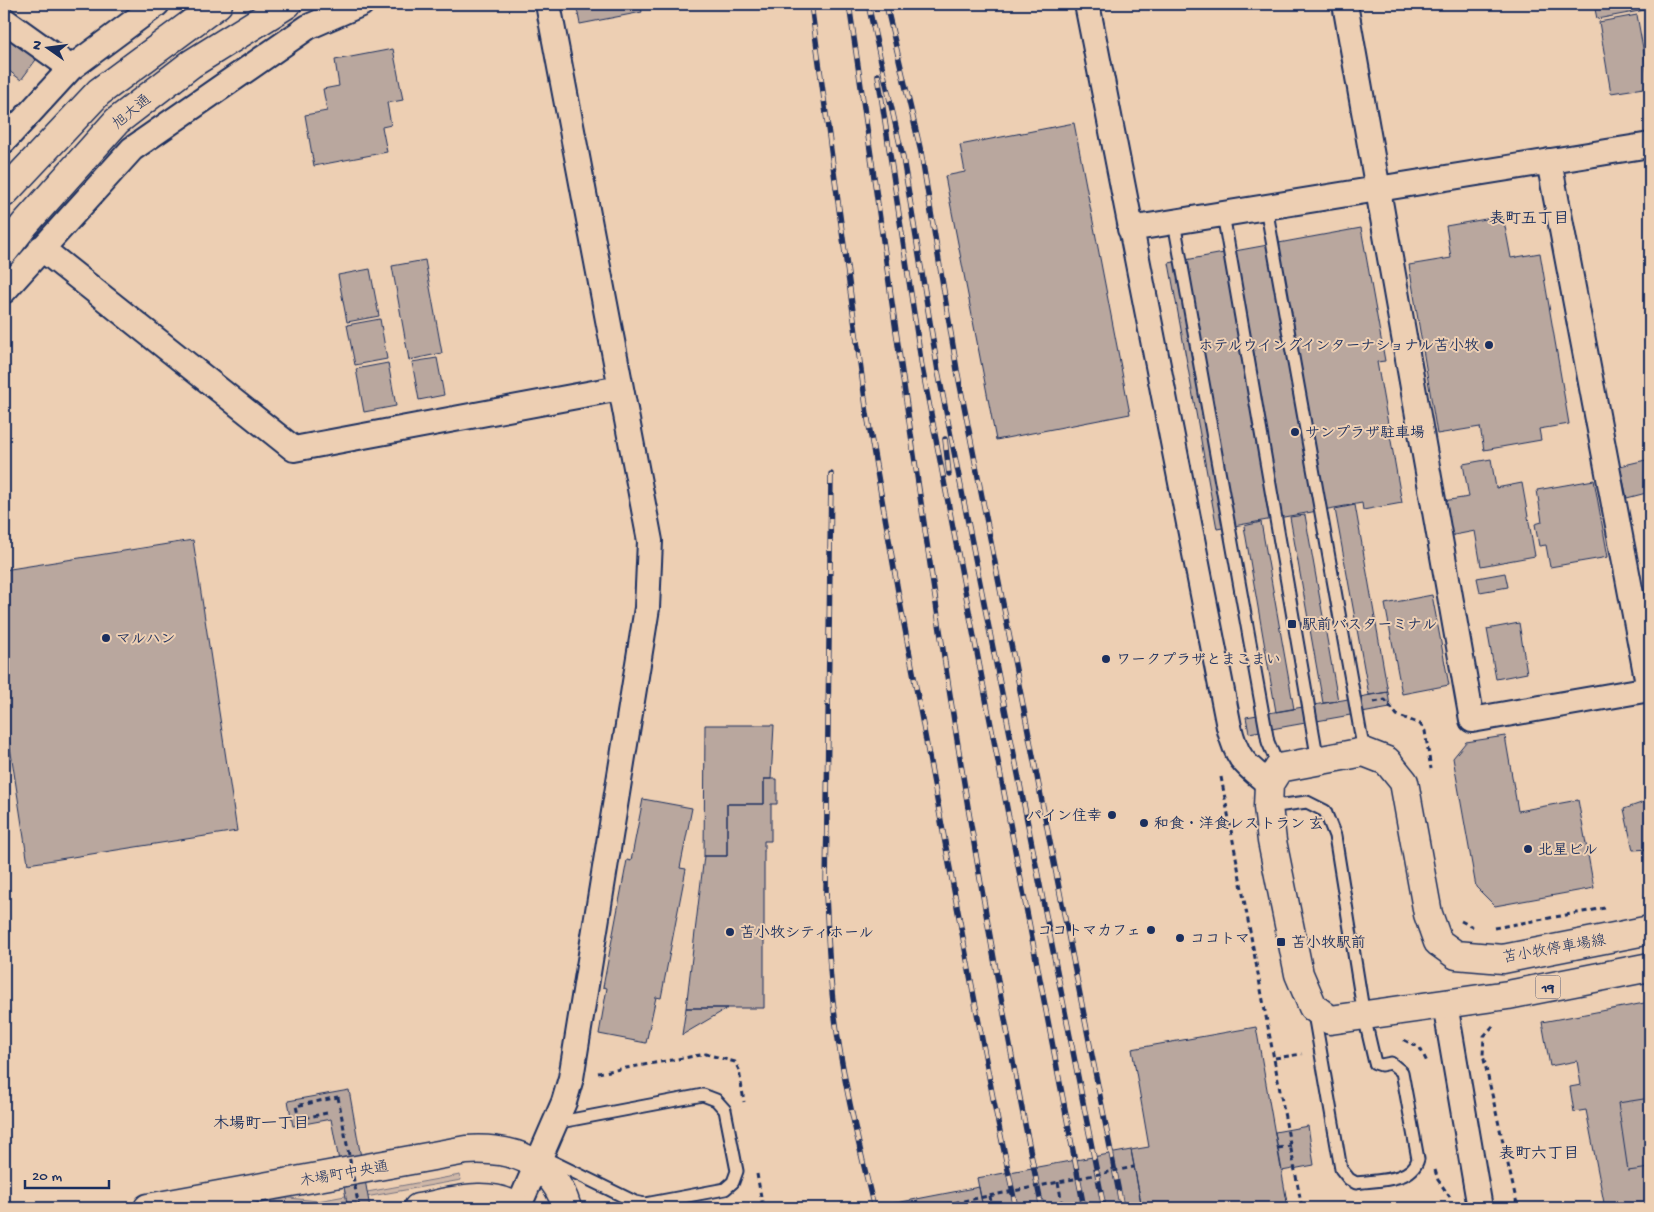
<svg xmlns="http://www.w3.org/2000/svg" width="1654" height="1212" font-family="'Gochi Hand','Klee One',sans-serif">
<rect width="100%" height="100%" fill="#edcfb3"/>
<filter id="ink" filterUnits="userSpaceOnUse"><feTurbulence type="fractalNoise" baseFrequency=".02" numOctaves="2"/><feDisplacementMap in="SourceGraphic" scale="10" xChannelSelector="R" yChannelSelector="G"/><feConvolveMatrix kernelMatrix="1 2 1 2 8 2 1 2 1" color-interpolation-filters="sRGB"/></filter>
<g filter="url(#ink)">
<!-- green -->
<path fill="#cfb7a7" stroke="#757382" d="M460 1175 461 1180 304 1208H235L289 1198 318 1201Z"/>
<!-- building -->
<path fill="#b9a79e" stroke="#1b2f5e" d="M576 4H640L642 12 580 24Z
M1594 4H1650V9L1597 19Z
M1637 15 1650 87 1611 93 1599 22Z
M4 32 38 57 21 80 4 67Z
M393 49 403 100 387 103 391 125 382 127 387 152 314 166 305 115 327 111 323 89 339 86 335 60Z
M1074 123 1130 414 996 440 945 176 965 172 960 145Z
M1503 216 1511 258 1540 253 1569 424 1539 429 1541 440 1484 450 1480 427 1437 434 1409 265 1451 258 1446 226Z
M1361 228 1385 361 1377 362 1402 503 1363 510 1362 503 1217 529 1169 263Z
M425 260 442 353 409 360 392 266Z
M370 269 379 316 347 322 338 275Z
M380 319 387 359 355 365 347 325Z
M437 358 444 395 419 400 412 362Z
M388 363 396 406 364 412 356 369Z
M1491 459 1496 488 1522 483 1535 556 1481 566 1475 531 1449 536 1443 501 1469 497 1463 464Z
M1650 459V492L1627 498 1620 466Z
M1594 480 1608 557 1550 567 1546 545 1539 546 1535 524 1542 522 1537 490Z
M1355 505 1388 692 1369 695 1335 509Z
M1305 515 1338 701 1323 703 1290 517Z
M1261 522 1294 709 1276 712 1244 526Z
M193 540 237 831 28 864 4 707V570Z
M1505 573 1508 587 1480 592 1477 578Z
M1432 595 1449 685 1402 694 1385 604Z
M1519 623 1527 673 1496 679 1487 629Z
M1388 692 1390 708 1249 733 1246 717Z
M705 725H774L771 779H764V804H727V856H704Z
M1505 736 1518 811 1578 800 1594 888 1495 906 1476 887 1453 758 1466 742Z
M764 779H777V804H771V841H764V1008H686L704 856H727V804H764Z
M643 799 692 808 680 868 686 869 661 998 656 997 646 1043 599 1034 607 988 603 987 627 860 631 861Z
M1650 800V849L1633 850 1624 809Z
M1650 1002V1208H1605L1586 1110 1574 1112 1570 1087 1581 1085 1577 1061 1550 1066 1542 1022Z
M686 1008H728L682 1035Z
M1256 1027 1288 1208H1142L1131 1150 1149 1147 1132 1049Z
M349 1090 370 1208H348L331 1119 293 1126 288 1101Z
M1650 1098V1168L1628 1171 1618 1103Z
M1308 1126 1314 1165 1282 1171 1275 1132Z
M1131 1150 1142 1208H983L977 1178Z
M979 1187 983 1208H870Z"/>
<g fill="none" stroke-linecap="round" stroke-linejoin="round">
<!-- service casing -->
<g stroke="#1b2f5e" stroke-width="15">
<path id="service" d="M1266 207 1364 752
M1223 214 1318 761
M1174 222 1268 742 1279 768
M1268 807 1307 802 1325 811 1335 836 1364 1016 1375 1063 1381 1065 1391 1063 1402 1072 1418 1159C1412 1182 1376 1180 1356 1183L1349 1179 1341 1169 1314 1014
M543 1157 635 1202 645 1204 725 1189 733 1182 737 1171 725 1110 716 1100 703 1095 555 1123"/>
</g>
<!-- minor casing -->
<g stroke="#1b2f5e" stroke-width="28">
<path id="minor" d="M1087 4 1229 727C1237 760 1245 764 1269 784
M1345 4 1472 720 1650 689
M4 20 71 68
M4 141 71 68 157 4
M1549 161 1649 689
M1130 229 1650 145
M41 248 294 449 620 388
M4 291 132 149 308 27 361 4
M1445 1004 1480 1208
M518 1208 564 1102 571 1078 647 608 650 541 548 4"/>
</g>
<!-- tertiary casing -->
<g stroke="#1b2f5e" stroke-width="31">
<path id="tertiary" d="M4 193 99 92 218 4
M4 251 25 224 117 121 191 64 287 4
M148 1208 466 1150C511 1147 553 1160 567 1208
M418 1208C452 1202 487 1189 518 1208"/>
</g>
<!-- primary casing -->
<g stroke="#1b2f5e" stroke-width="31">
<path id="primary" d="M1650 930 1503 959 1456 955 1438 942 1428 914 1404 782 1387 761 1364 752 1279 768 1269 784 1268 807 1272 841 1299 974 1313 1007 1330 1020 1508 995 1650 967"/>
</g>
<!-- path -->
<path stroke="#1b2f5e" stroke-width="3" stroke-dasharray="5 4" stroke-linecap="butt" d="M1374 702 1385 700 1397 715 1420 724 1425 731 1431 769
M1221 777 1302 1208
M1461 921 1473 927
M1494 928 1605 908
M1493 1026 1484 1036 1483 1055 1518 1208
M1404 1040 1420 1048 1427 1062
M1275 1058 1302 1054
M598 1073 706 1054 735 1062 739 1070 744 1102
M327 1113 299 1119 296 1106 338 1097
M1278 1148 1291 1146
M1435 1170 1438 1180 1450 1197
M757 1174 763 1208
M1058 1182 1063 1208
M990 1196 992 1208"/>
<!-- service -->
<use href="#service" stroke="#edcfb3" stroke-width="11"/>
<!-- minor -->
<use href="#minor" stroke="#edcfb3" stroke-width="24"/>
<!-- tertiary -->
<use href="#tertiary" stroke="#edcfb3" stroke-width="28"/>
<!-- primary -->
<use href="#primary" stroke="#edcfb3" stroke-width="28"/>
<!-- rail casing -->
<g stroke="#1b2f5e" stroke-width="5.5">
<path id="rail" d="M811 4 867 414 899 597 993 1098 1016 1208
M849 4C908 406 959 810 1042 1208
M868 4 903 158 938 371 1104 1208
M886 4 921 152 957 370 1122 1208
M878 75 922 367 1084 1208
M945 439 949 474
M831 474 826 894C828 935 829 976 835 1017 843 1081 859 1145 874 1208"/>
</g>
<!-- rail -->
<use href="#rail" stroke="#edcfb3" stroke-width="4" stroke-dasharray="11" stroke-linecap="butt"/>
<!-- path-bridge -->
<path stroke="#1b2f5e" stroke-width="3" stroke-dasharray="5 4" stroke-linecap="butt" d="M338 1097 359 1208
M928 1208 1134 1167"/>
</g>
</g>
<!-- markers -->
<g fill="#1b2f5e" stroke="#edcfb3" stroke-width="2">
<circle cx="1489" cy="345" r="5"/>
<circle cx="1295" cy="432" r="5"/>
<rect x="1287" y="619" width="10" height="10" rx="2.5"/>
<circle cx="106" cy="638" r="5"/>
<circle cx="1106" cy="659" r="5"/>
<circle cx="1112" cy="815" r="5"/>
<circle cx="1144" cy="823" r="5"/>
<circle cx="1528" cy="849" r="5"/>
<circle cx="1151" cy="930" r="5"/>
<circle cx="730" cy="932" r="5"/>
<circle cx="1180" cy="938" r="5"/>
<rect x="1276" y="937" width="10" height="10" rx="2.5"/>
</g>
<g text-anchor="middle" stroke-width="4" stroke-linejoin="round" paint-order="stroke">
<!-- shield labels -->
<rect fill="#edcfb3" stroke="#5a5f78" stroke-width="1" x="1535.5" y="975.5" width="25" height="23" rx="4"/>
<g font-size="14" font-weight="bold" fill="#1b2f5e">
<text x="1548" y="992">19</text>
</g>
<!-- street labels -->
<g font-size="15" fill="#1b2f5e" stroke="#edcfb3">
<text transform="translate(131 111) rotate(-40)" y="5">旭大通</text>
<text transform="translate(1554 948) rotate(-10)" y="5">苫小牧停車場線</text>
<text transform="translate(344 1173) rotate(-10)" y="5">木場町中央通</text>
</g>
<!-- poi labels -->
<g font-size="15" font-weight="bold" fill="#1b2f5e" stroke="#edcfb3" text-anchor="start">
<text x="1479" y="350" text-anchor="end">ホテルウイングインターナショナル苫小牧</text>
<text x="1305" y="437">サンプラザ駐車場</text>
<text x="1302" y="629">駅前バスターミナル</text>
<text x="116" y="643">マルハン</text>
<text x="1116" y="664">ワークプラザとまこまい</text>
<text x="1102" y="820" text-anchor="end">パイン住幸</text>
<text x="1154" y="828">和食・洋食レストラン 玄</text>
<text x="1538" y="854">北星ビル</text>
<text x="1141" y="935" text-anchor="end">ココトマカフェ</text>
<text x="740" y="937">苫小牧シティホール</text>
<text x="1190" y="943">ココトマ</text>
<text x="1291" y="947">苫小牧駅前</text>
</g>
<!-- neighbourhood labels -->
<g font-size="16" font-weight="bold" fill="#1b2f5e" stroke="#edcfb3">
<text x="1529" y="223">表町五丁目</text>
<text x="261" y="1128">木場町一丁目</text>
<text x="1539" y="1158">表町六丁目</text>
</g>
</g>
<!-- margin -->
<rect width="1654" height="1212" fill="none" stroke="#edcfb3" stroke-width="20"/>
<rect x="10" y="10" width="1634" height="1192" fill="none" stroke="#1b2f5e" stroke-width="2" filter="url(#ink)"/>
<!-- north arrow -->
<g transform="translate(48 48) rotate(284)" stroke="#edcfb3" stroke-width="4" paint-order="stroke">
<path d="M0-4L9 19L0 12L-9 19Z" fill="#1b2f5e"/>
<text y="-8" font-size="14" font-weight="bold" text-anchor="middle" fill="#1b2f5e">N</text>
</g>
<!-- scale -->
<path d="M25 1180v8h84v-8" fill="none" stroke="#1b2f5e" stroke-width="2.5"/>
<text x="32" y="1180" font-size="15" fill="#1b2f5e" stroke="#edcfb3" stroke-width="4" paint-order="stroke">20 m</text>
</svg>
